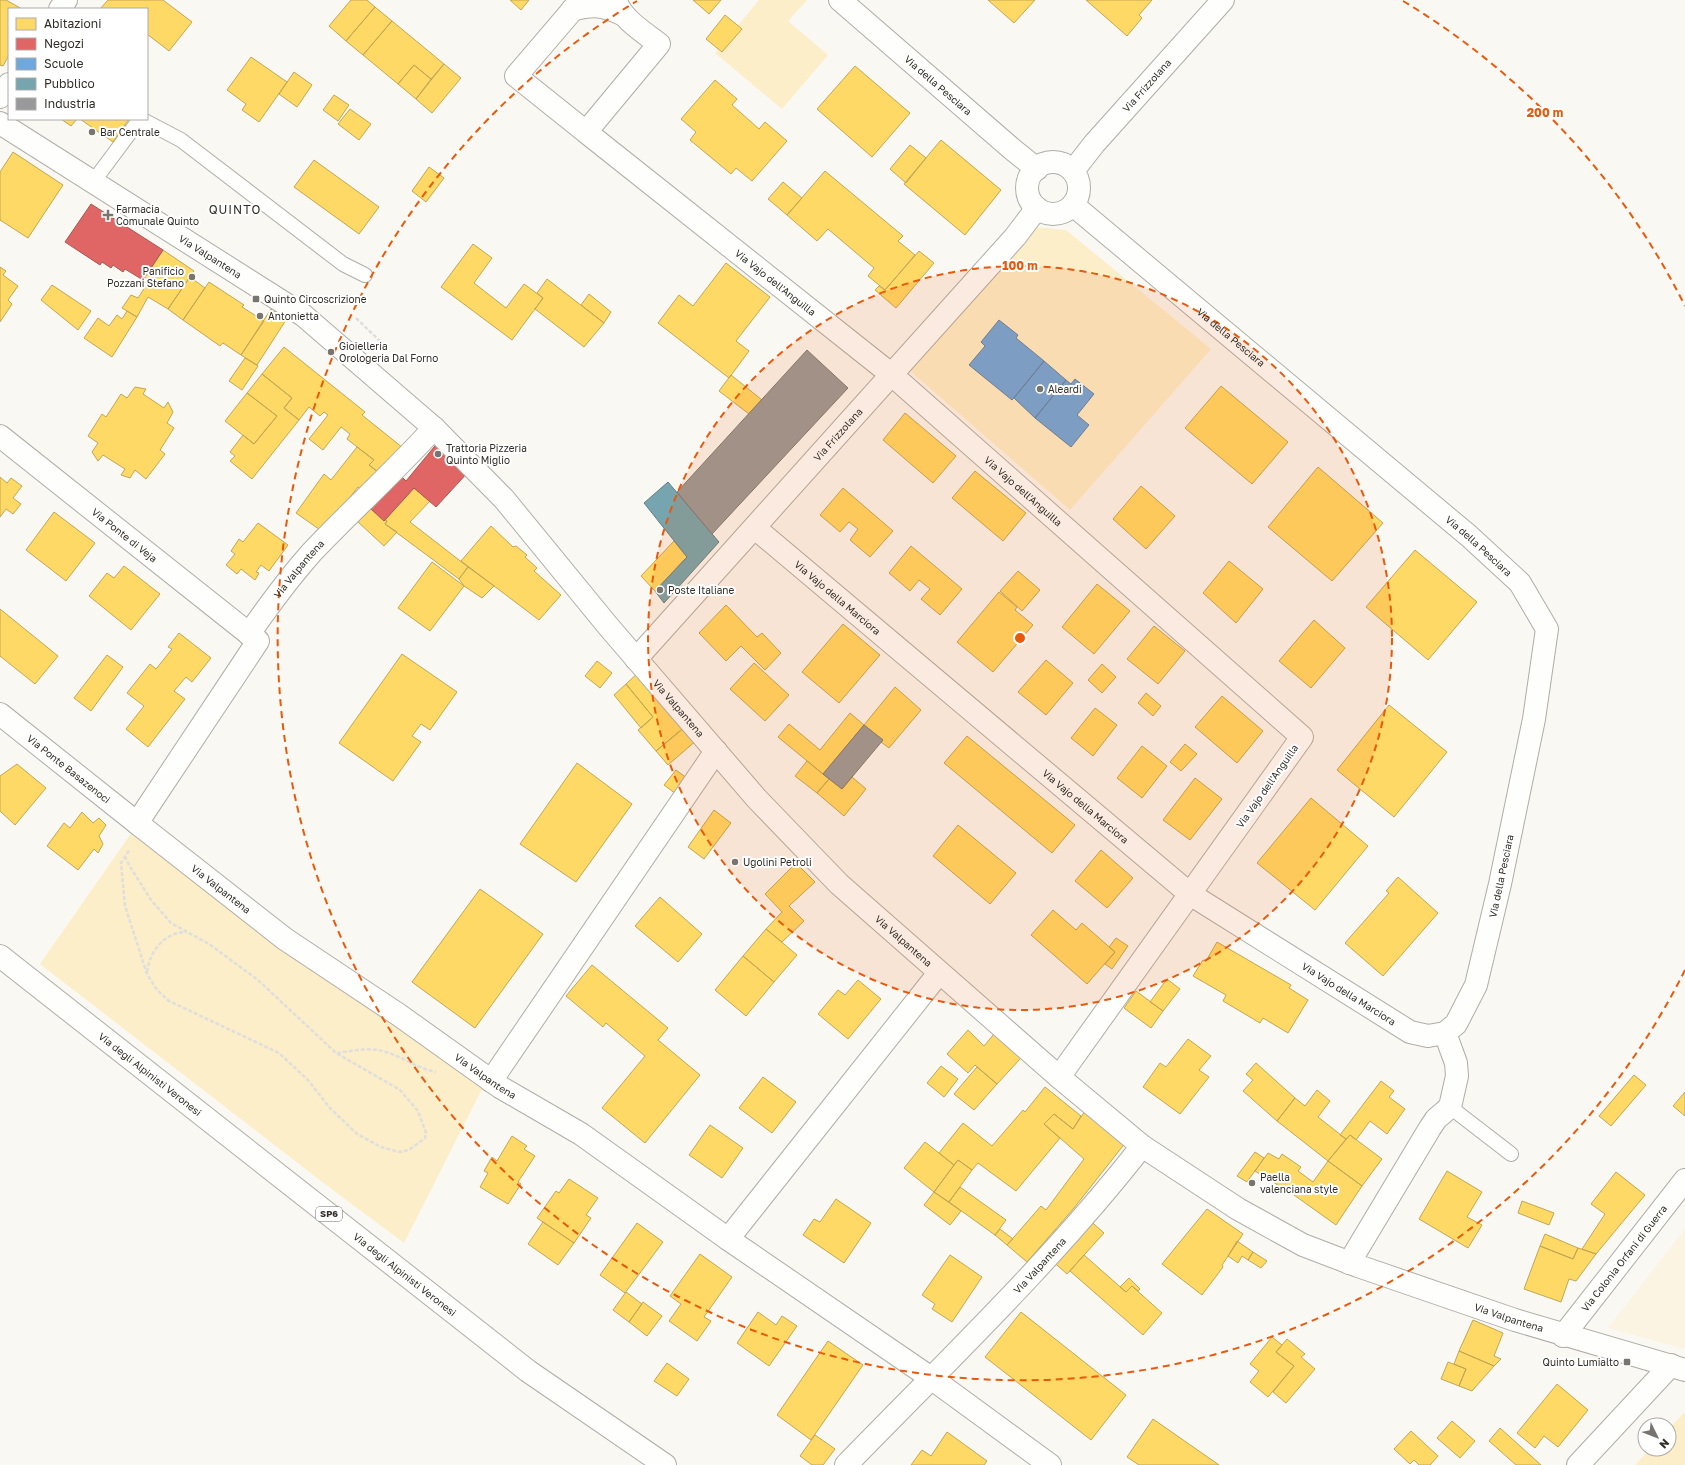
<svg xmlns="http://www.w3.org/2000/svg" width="1685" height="1465" font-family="'Golos Text',sans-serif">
<rect width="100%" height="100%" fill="#faf8f2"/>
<!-- built -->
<path fill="#fbf4e3" d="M1685 1229V1349L1608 1328Z"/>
<!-- green -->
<path fill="#fceec9" d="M759 0H807L788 21 828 55 782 109 715 53Z
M1035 227 1066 230 1211 349 1070 510 910 371Z
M132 832 485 1083 404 1243 325 1184 40 964Z
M1685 1412V1465H1635L1650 1449H1669V1428Z"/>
<!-- homes -->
<path fill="#ffd966" stroke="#c1a653" d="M0 0H6L22 9H9V55L3 66 0 65Z
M108 0H163L192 22 169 51 147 34V9H100Z
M351 0H367L375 7 346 41 329 26Z
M510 0H529L521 10Z
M693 0H721L709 14Z
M988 0H1035L1014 23Z
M1086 0H1152L1139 15 1142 18 1127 36Z
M375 7 392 21 363 55 346 41Z
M725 15 742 29 722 52 706 39Z
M392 21 444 64 431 79 414 65 398 84 363 55Z
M251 57 287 82 259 122 242 110 246 104 227 90Z
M444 64 461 78 432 113 416 99Z
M414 65 431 79 416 99 398 84Z
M855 66 910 113 872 157 817 109Z
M294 72 312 85 297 107 279 94Z
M715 80 737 99 732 105 759 129 765 122 787 141 752 181 736 168 731 174 690 140 696 132 681 119Z
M334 95 349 105 338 121 323 110Z
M350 109 371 124 359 140 338 124Z
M61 119H77L71 126Z
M80 119H129L113 142Z
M941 140 1001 190 965 235 904 184Z
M910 145 926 158 906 183 890 169Z
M13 152 63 185 28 238 0 220V172Z
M314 160 379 207 359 234 294 187Z
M429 167 444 178 426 202 412 191Z
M825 171 903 236 898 241 915 255 885 290 868 276 874 268 828 229 817 241 787 215Z
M783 182 802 198 787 215 768 199Z
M473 244 492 258 474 283 506 308 524 284 543 298 512 340 441 287Z
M163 250 194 271 168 309 148 297 137 317 122 308 131 295 138 298 147 284 143 280Z
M919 251 934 263 896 308 875 290 879 286 885 290Z
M726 263 770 297 736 341 749 351 729 378 658 323 679 295 693 306Z
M0 267 6 271 3 275 18 286 8 300 12 304 0 322Z
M190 277 205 288 183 320 168 309Z
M547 279 604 323 584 347 535 309 543 298 537 293Z
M209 282 244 305 242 307 264 321 241 355 223 343 220 346 183 320Z
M52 285 91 311 78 330 41 300Z
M589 294 611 312 604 323 581 305Z
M271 309 286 320 257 365 241 355Z
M127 311 137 317 112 357 84 338 98 318 109 326 117 315 122 319Z
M284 347 365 412 362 415 403 448 382 475 369 465 374 460 347 439 350 434 341 427 323 450 309 439 328 415 324 412 320 416 309 407 299 420 284 408 292 398 262 374Z
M245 358 258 366 242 390 229 381Z
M262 374 292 398 284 408 299 420 252 479 230 461 235 456 230 452 243 435 254 444 277 416 247 393Z
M731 375 762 400 749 414 719 391Z
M1221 386 1288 442 1252 484 1185 428Z
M135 387 146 389 143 394 164 408 168 402 173 412 167 423 174 428 160 450 165 454 146 479 135 470 130 478 121 475 125 469 103 455 98 461 92 452 98 443 88 436 102 414 106 417 121 394 127 398Z
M247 393 277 416 254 444 225 421Z
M905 413 956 456 933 483 883 440Z
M357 447 374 460 369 465 382 475 367 494 358 487 323 532 296 513 324 474 331 480Z
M1318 467 1383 523 1332 581 1268 527Z
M975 471 1026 513 1003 541 952 498Z
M0 477 7 483 11 478 22 486 13 498 21 504 13 514 6 509 0 517Z
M1141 486 1175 516 1146 549 1113 519Z
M414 488 430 501 410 522 468 567 459 579 385 524 387 521 385 520Z
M843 488 893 531 870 557 850 540 858 529 849 522 840 532 820 515Z
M371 509 387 521 385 524 397 532 384 546 358 522Z
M54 512 95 543 66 581 26 550Z
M258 523 288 545 269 571 261 565 256 572 259 573 255 580 241 569 237 574 226 565 235 554 231 551 239 539 243 542Z
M491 526 513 547 516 546 527 555 525 557 537 568 534 571 561 595 539 620 461 561Z
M674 541 687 557 655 591 641 576Z
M911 546 962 589 940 615 921 599 930 589 919 580 910 591 889 573Z
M1415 550 1477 602 1428 660 1366 607Z
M1229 561 1263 589 1236 623 1203 593Z
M432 562 464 586 430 631 398 608Z
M124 566 160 594 131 630 89 596 107 573 114 578Z
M468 567 494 586 482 598 464 586 459 579Z
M1018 571 1040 590 1022 611 1000 591Z
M1097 584 1130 611 1094 654 1062 627Z
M999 592 1017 607 1015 610 1033 625 993 672 957 642Z
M726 605 757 637 762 633 781 653 765 670 741 646 726 661 699 633Z
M0 609 58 656 35 684 0 656Z
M1314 620 1345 648 1311 688 1279 661Z
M843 624 880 655 839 703 802 672Z
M1154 626 1185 651 1158 684 1127 659Z
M179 633 211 658 192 682 186 677 174 691 185 699 148 747 126 729 144 706 127 693 150 664 156 669 172 649 168 647Z
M402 654 457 692 430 730 421 724 412 736 421 742 393 781 339 743Z
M107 655 123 667 91 711 74 698Z
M1046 660 1073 683 1046 715 1018 692Z
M597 661 612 673 600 688 585 676Z
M754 663 789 695 765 721 730 689Z
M1102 664 1116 677 1102 693 1088 680Z
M640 671 686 726 656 751 638 730 653 717 626 684Z
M626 684 653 717 641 728 614 695Z
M895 687 921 710 889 748 881 742 883 740 864 725Z
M1146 693 1161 706 1153 716 1138 703Z
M1222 696 1263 731 1237 763 1195 727Z
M1389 705 1447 752 1394 817 1337 770Z
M1095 708 1117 725 1093 756 1071 738Z
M850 713 864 725 823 774 778 737 789 724 820 750Z
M686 726 698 739 668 765 656 751Z
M967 736 1075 825 1052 853 944 763Z
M1185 744 1197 754 1181 771 1170 762Z
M1142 746 1167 766 1142 798 1117 778Z
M807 761 829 779 817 793 795 776Z
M577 763 632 804 576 882 520 844Z
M17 764 46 788 15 825 0 811V776Z
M676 770 688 779 676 794 664 785Z
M852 777 866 789 844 816 817 793 829 779 842 789Z
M1195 778 1222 799 1190 840 1163 820Z
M1311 798 1368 846 1315 910 1257 863Z
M714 810 731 823 704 859 688 847Z
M82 812 93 823 99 818 106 825 99 836 103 844 98 853 94 849 78 870 47 846 64 823 70 828Z
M958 825 1016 873 990 904 933 856Z
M1101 850 1133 878 1107 908 1075 881Z
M796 863 815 882 789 906 804 921 782 942 766 929 782 912 765 894Z
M1398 877 1438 913 1383 976 1345 943 1389 893 1386 891Z
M480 889 543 934 475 1028 412 982Z
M660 897 702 934 678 962 635 926Z
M1053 910 1076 930 1082 923 1115 952 1087 984 1031 935Z
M766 929 797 955 774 982 743 956Z
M1116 938 1128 946 1112 969 1105 964 1115 952 1109 947Z
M1217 942 1291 985 1289 988 1308 1000 1288 1033 1263 1018 1260 1023 1223 1001 1226 995 1193 976 1203 960 1206 961Z
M743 956 774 982 746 1016 715 990Z
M592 965 668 1028 658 1040 700 1075 645 1143 602 1108 645 1056 606 1023 603 1027 566 996Z
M1167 979 1180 989 1163 1011 1150 1002Z
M858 980 881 999 848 1039 818 1014 838 990 845 995Z
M1136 991 1163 1011 1151 1028 1124 1008Z
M968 1030 984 1046 994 1034 1021 1058 997 1084 975 1065 968 1073 947 1054Z
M1188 1039 1211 1056 1199 1070 1209 1077 1180 1114 1143 1087 1160 1063 1166 1067Z
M1256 1063 1295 1098 1277 1121 1243 1091 1253 1080 1246 1074Z
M941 1066 958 1079 944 1097 927 1083Z
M977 1067 997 1084 974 1110 954 1094Z
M1634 1075 1646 1085 1611 1126 1599 1116Z
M763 1077 796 1102 772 1133 739 1108Z
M1381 1081 1394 1091 1389 1097 1405 1109 1387 1134 1370 1121 1356 1140 1350 1135 1346 1139 1340 1135Z
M1045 1087 1081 1116 1073 1129 1054 1114 1044 1124 1060 1138 1016 1191 978 1163 972 1170 958 1160 954 1165 939 1153 963 1123 992 1146 1023 1110 1025 1112Z
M1317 1090 1330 1101 1318 1117 1346 1139 1328 1161 1277 1121 1295 1098 1305 1106Z
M1685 1092V1116L1673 1106Z
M1085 1111 1126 1142 1074 1208 1027 1262 1007 1245 1041 1206 1046 1210 1084 1159 1044 1124 1054 1114 1073 1129Z
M710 1125 743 1148 722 1178 689 1155Z
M1350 1135 1382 1159 1362 1186 1328 1161Z
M512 1136 527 1146 524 1149 535 1156 518 1182 521 1184 508 1204 480 1187 488 1173 484 1171 492 1157 497 1161Z
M925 1142 954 1165 934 1192 904 1168Z
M1255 1152 1264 1158 1247 1182 1237 1176Z
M1268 1153 1279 1159 1282 1154 1301 1167 1298 1171 1313 1182 1328 1161 1362 1186 1336 1225 1294 1195 1255 1171Z
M958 1160 972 1170 949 1202 934 1192Z
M1447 1171 1482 1192 1467 1217 1482 1225 1468 1248 1419 1219Z
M1616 1172 1645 1195 1596 1254 1582 1249 1605 1214 1591 1204Z
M569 1179 598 1198 586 1215 591 1218 574 1243 537 1218 556 1191 559 1193Z
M960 1187 1006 1220 995 1235 949 1202Z
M934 1192 961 1211 950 1225 924 1205Z
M836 1199 871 1223 844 1263 803 1235 814 1219 820 1222Z
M1522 1201 1554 1213 1549 1225 1518 1213Z
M1207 1209 1243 1234 1222 1265 1223 1267 1202 1295 1162 1264Z
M1085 1216 1104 1233 1067 1274 1049 1258Z
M543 1222 574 1243 558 1265 528 1244Z
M637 1223 663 1242 625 1293 600 1275Z
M1000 1229 1013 1239 1007 1245 995 1235Z
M1545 1234 1578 1248 1573 1259 1540 1246Z
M1237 1241 1253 1252 1248 1260 1242 1256 1238 1263 1228 1256Z
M1540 1246 1573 1259 1578 1248 1596 1254 1576 1281 1569 1279 1561 1302 1524 1289Z
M1253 1252 1267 1261 1261 1268 1248 1260Z
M700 1254 732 1277 704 1317 711 1321 697 1341 669 1321 681 1304 670 1296Z
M950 1255 982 1277 952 1322 932 1309 935 1304 922 1295Z
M1084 1255 1126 1292 1132 1286 1162 1313 1143 1335 1070 1271Z
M1129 1278 1140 1289 1138 1291 1132 1286 1126 1292 1120 1287Z
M626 1292 642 1304 629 1322 613 1310Z
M643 1302 662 1316 647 1336 629 1322Z
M758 1312 776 1325 782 1316 797 1326 769 1366 737 1343Z
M1021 1312 1126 1395 1091 1440 985 1357Z
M1473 1320 1503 1333 1494 1356 1501 1359 1494 1366 1459 1351Z
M1272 1337 1282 1345 1276 1352 1294 1366 1268 1397 1250 1382 1259 1371 1250 1364Z
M1287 1339 1305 1354 1301 1357 1315 1369 1286 1403 1273 1392 1294 1366 1276 1352Z
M828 1341 863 1365 811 1440 777 1415Z
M1459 1351 1494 1366 1472 1391 1459 1386 1466 1369 1454 1364Z
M1448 1362 1466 1369 1459 1386 1441 1379Z
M667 1363 689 1379 677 1396 654 1381Z
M1557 1384 1588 1410 1558 1447 1544 1436 1535 1448 1517 1433Z
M1153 1419 1219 1465H1139L1127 1457Z
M1452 1421 1475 1441 1460 1458 1437 1438Z
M1500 1428 1541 1465H1516L1489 1441Z
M1411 1431 1438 1456 1430 1465H1419L1414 1460 1410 1464 1394 1449Z
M947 1432 987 1461 984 1465H911L922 1450 931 1456Z
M815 1435 835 1449 823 1465H812L800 1456Z"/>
<!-- shops -->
<path fill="#e06666" stroke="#ac5553" d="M91 204 163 250 143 280 125 269 123 272 113 265 111 268 102 262 100 265 65 242Z
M439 441 470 470 436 507 414 488 384 521 371 509 401 476 406 481Z"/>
<!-- schools -->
<path fill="#6fa8dc" stroke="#5c83a6" d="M999 320 1018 335 1016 338 1044 361 1012 400 969 365 985 346 981 342Z
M1044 361 1066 380 1035 418 1014 398Z
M1075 379 1094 394 1077 415 1089 425 1071 447 1035 418 1066 380 1071 384Z"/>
<!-- public -->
<path fill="#76a5af" stroke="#618186" d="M668 482 719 542 664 603 655 591 687 557 644 503Z"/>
<!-- industry -->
<path fill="#999" stroke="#7a7977" d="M807 350 848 388 712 534 677 492Z
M864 725 883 740 842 789 823 774Z"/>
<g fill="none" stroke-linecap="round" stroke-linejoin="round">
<!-- service casing -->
<g stroke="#afada7" stroke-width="16">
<path id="service" d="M141 119 181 140 343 264 365 275
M93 182 140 119
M1450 1107 1511 1154"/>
</g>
<!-- minor casing -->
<g stroke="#afada7" stroke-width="24">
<g id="minor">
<path d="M581 0 516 76 586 132 659 44C644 32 621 19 616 0"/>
<path id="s1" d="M840 0 1012 149 1037 169"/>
<path d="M60 9 66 0"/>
<path d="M572 10C594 4 603 5 624 15"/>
<path d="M0 97 9 84"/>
<path id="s2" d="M586 132 892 375 1302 737 1059 1077"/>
<circle cx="1053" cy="188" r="26"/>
<path id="s3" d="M1073 171 1094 144 1223 0"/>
<path id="s4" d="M1073 205 1469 536 1520 583 1547 629 1534 719 1500 884 1476 985 1456 1024 1445 1033"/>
<path id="s5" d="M0 436 258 641 137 823 285 939 399 1015 500 1087 581 1134 728 1239 939 973"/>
<path id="s6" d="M755 528 1190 894 1410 1032 1428 1036 1445 1033"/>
<path id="s7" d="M249 634C269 605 289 578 312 552 352 510 395 471 434 428"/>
<path id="s8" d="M636 659 1015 237 1037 208"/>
<path id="s9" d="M0 714 137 823"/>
<path d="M491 1081 716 751"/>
<path d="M728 1239 931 1378 1050 1465"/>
<path d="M1349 1263 1430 1128 1436 1119 1450 1107 1457 1076 1456 1063 1445 1033"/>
<path id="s10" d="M1563 1336 1685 1180"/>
<path id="s11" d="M846 1465C947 1361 1053 1260 1142 1146"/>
<path d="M1578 1465 1671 1365"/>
</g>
</g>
<!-- tertiary casing -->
<g stroke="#afada7" stroke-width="24">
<g id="tertiary">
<path id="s12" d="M0 123 303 315 434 428 504 499 608 626 757 799 839 884 1059 1077 1142 1146 1238 1209 1303 1245 1358 1266 1515 1320 1685 1370"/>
</g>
</g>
<!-- trunk casing -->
<g stroke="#afada7" stroke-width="24">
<g id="trunk">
<path id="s13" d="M0 956 528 1371 665 1465"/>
</g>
</g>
<!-- path -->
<path stroke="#dededc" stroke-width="2.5" stroke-dasharray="4 2" stroke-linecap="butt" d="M356 318 383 344 379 349
M125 856 129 865 151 900 171 923 209 944 258 980 336 1053 400 1090 418 1111 426 1133 425 1138 409 1150 399 1152 381 1147 357 1134 329 1107 308 1080 279 1053 169 1001 157 990 147 974 125 906 121 863 130 849
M147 972C150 951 164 932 187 932
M337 1053C350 1051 365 1048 377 1050 398 1053 415 1068 436 1072"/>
<!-- service -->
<use href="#service" stroke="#fefefd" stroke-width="14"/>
<!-- minor -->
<use href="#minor" stroke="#fefefd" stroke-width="22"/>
<!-- tertiary -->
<use href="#tertiary" stroke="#fefefd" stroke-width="22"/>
<!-- trunk -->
<use href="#trunk" stroke="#fefefd" stroke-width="22"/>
</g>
<!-- distance rings -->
<circle cx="1020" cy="638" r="372" fill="#e8590c" fill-opacity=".12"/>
<g fill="none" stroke="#e8590c" stroke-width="2" stroke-dasharray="7 5">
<circle cx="1020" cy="638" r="372"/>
<path d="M1685 970A743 743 0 1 1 637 1M1403 1A743 743 0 0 1 1685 306"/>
</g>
<!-- markers -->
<g fill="#77756e" stroke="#fff" stroke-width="1.5">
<circle cx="92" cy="132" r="4"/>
<path d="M106 209h4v4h4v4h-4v4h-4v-4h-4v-4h4z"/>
<circle cx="192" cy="277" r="4"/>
<rect x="252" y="295" width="8" height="8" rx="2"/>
<circle cx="260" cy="316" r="4"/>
<circle cx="331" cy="352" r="4"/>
<circle cx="1040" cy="389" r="4"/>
<circle cx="438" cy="454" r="4"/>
<circle cx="660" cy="590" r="4"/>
<circle cx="735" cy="862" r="4"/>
<circle cx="1252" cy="1183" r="4"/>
<rect x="1623" y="1358" width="8" height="8" rx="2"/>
</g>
<g text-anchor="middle" stroke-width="4" stroke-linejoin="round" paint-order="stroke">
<!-- shield labels -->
<rect fill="#fff" stroke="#6f6d68" stroke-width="1" x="316" y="1207" width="26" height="14" rx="3"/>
<g font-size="9" font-weight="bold" fill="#312e27">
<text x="329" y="1217">SP6</text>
</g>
<!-- street labels -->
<g font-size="10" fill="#312e27" stroke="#fff">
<text dy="4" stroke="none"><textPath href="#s1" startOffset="130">Via della Pesciara</textPath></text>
<text dy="4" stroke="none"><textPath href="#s3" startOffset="113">Via Frizzolana</textPath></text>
<text dy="4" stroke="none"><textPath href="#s12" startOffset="249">Via Valpantena</textPath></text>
<text dy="4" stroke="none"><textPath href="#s2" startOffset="242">Via Vajo dell'Anguilla</textPath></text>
<text dy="4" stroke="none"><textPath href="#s4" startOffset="206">Via della Pesciara</textPath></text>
<text dy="4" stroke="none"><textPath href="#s8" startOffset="302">Via Frizzolana</textPath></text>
<text dy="4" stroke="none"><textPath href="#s2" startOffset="566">Via Vajo dell'Anguilla</textPath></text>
<text dy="4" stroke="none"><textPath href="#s5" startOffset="159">Via Ponte di Veja</textPath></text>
<text dy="4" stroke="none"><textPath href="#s4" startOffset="530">Via della Pesciara</textPath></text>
<text dy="4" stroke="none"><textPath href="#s7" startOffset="82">Via Valpantena</textPath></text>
<text dy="4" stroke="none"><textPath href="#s6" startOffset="108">Via Vajo della Marciora</textPath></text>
<text dy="4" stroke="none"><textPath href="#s12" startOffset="904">Via Valpantena</textPath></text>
<text dy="4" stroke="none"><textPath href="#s9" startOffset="88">Via Ponte Basazenoci</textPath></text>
<text transform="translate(1267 786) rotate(-55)" y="4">Via Vajo dell'Anguilla</text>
<text dy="4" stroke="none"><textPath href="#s6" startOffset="432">Via Vajo della Marciora</textPath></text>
<text transform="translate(1501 876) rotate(-78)" y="4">Via della Pesciara</text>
<text dy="4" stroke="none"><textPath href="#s5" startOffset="655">Via Valpantena</textPath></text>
<text dy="4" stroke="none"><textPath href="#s12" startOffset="1228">Via Valpantena</textPath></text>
<text dy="4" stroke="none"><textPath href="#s6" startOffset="756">Via Vajo della Marciora</textPath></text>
<text dy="4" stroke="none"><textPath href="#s13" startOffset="191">Via degli Alpinisti Veronesi</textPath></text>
<text dy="4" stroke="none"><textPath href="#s5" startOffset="979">Via Valpantena</textPath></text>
<text dy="4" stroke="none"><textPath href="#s10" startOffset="99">Via Colonia Orfani di Guerra</textPath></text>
<text dy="4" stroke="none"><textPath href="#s11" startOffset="278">Via Valpantena</textPath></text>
<text dy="4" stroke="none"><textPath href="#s13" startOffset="515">Via degli Alpinisti Veronesi</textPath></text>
<text dy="4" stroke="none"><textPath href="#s12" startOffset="1950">Via Valpantena</textPath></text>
</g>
<!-- poi labels -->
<g font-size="10" fill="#312e27" stroke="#fff" text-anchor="start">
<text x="100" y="136">Bar Centrale</text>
<text x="116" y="213">Farmacia<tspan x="116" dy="12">Comunale Quinto</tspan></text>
<text x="184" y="275" text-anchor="end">Panificio<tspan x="184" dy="12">Pozzani Stefano</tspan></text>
<text x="264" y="303">Quinto Circoscrizione</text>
<text x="268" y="320">Antonietta</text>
<text x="339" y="350">Gioielleria<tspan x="339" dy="12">Orologeria Dal Forno</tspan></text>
<text x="1048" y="393">Aleardi</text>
<text x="446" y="452">Trattoria Pizzeria<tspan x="446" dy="12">Quinto Miglio</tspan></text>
<text x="668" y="594">Poste Italiane</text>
<text x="743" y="866">Ugolini Petroli</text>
<text x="1260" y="1181">Paella<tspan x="1260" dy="12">valenciana style</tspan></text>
<text x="1619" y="1366" text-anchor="end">Quinto Lumialto</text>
</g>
<!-- quarter labels -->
<g font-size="12" letter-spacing="1" fill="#312e27" stroke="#fff">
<text x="235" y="214">QUINTO</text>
</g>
</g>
<circle cx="1020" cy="638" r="6" fill="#e8590c" stroke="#fff" stroke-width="2"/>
<g font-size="12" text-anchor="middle" font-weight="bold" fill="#e8590c" stroke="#fff" stroke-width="4" stroke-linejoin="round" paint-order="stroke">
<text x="1545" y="117">200 m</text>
<text x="1020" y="270">100 m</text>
</g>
<!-- legend -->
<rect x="8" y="8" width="140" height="112" fill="#ffffff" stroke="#adaba9"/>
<rect x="16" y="18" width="20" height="12" fill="#ffd966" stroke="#adaba9"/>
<text x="44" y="28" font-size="12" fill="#312e27">Abitazioni</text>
<rect x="16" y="38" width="20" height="12" fill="#e06666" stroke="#adaba9"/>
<text x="44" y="48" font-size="12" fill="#312e27">Negozi</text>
<rect x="16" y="58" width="20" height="12" fill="#6fa8dc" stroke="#adaba9"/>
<text x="44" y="68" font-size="12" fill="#312e27">Scuole</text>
<rect x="16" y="78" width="20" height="12" fill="#76a5af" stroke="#adaba9"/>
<text x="44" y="88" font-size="12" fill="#312e27">Pubblico</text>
<rect x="16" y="98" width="20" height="12" fill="#999999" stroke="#adaba9"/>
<text x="44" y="108" font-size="12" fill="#312e27">Industria</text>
<!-- north arrow -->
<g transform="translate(1657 1437) rotate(133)"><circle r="19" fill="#ffffff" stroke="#adaba9"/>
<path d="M0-3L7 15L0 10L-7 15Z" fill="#77756e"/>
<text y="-6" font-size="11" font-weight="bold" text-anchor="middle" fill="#312e27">N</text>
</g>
</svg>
